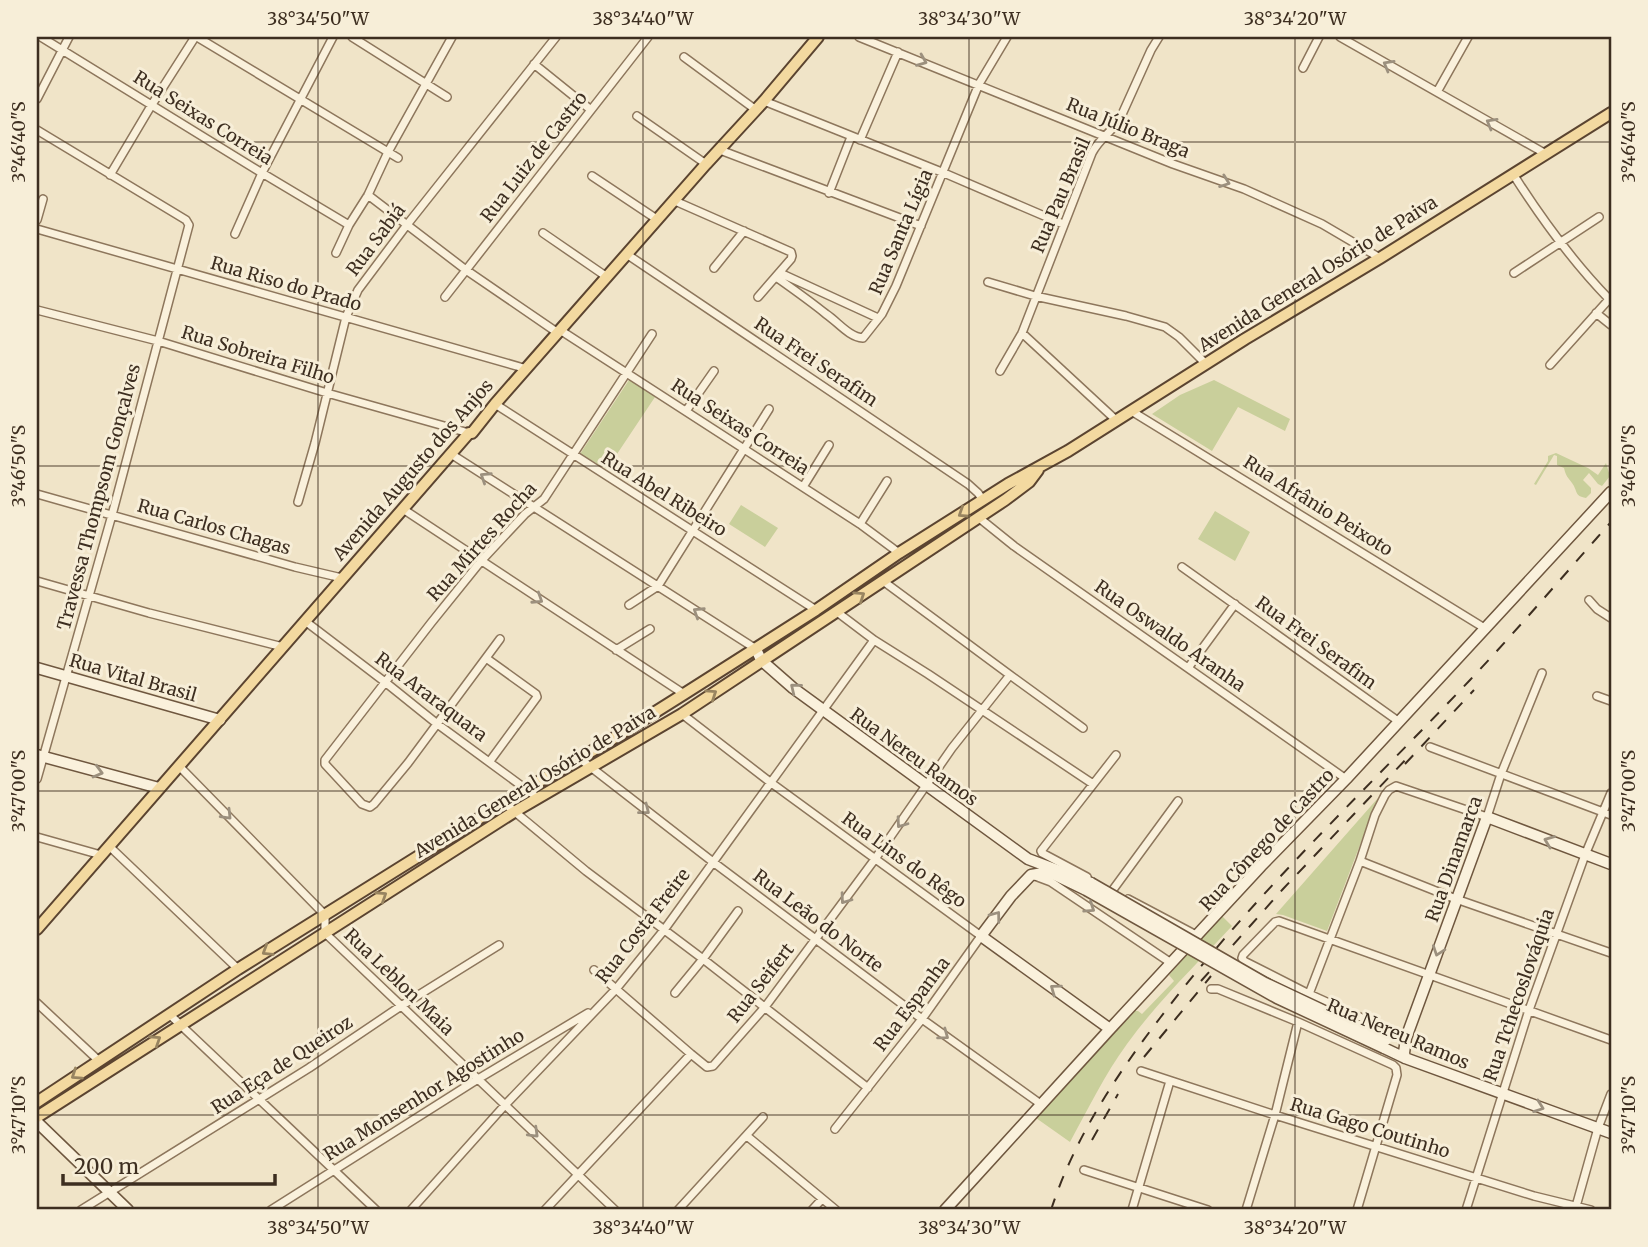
<svg xmlns="http://www.w3.org/2000/svg" width="1648" height="1247" font-family="Merriweather,serif">
<rect width="100%" height="100%" fill="#f0e4c8"/>
<!-- green -->
<path fill="#c9cf9b" d="M631 377 657 394 607 469 580 454Z
M1214 380 1290 419 1285 431 1238 407 1212 451 1152 414 1180 395Z
M1556 453 1588 468 1598 475 1606 463 1610 476 1602 486 1598 484 1589 473 1583 480 1591 488V493L1586 498C1574 496 1578 491 1572 483 1568 477 1566 477 1564 468L1557 465V456L1554 455 1536 485 1534 484 1548 461V456Z
M741 505 778 528 765 547 729 524Z
M1215 511 1250 532 1235 561 1198 539Z
M1378 798 1327 931 1283 915 1276 914Z
M1222 916 1232 926C1197 964 1158 1001 1127 1044 1105 1074 1088 1109 1070 1142L1036 1118 1135 1011H1138L1142 1014 1174 981 1169 975Z"/>
<g fill="none" stroke-linecap="round" stroke-linejoin="round">
<!-- street casing -->
<g stroke="#8d765c" stroke-width="10">
<path id="street" d="M41 37 262 173 349 225
M197 37 398 158
M352 37 447 97
M859 37 1173 164 1244 189 1322 224 1380 258
M1340 37 1546 154
M684 57 756 110
M534 64 591 110
M1303 68 1319 37
M1437 92 1468 37
M37 99 69 37
M764 101 944 173 1063 224
M637 116 706 164
M37 130 186 220 189 225 112 515 37 779
M860 140 898 52
M720 150 921 226
M1513 174C1541 218 1572 261 1609 299
M110 175 151 106 195 37
M592 176 658 220
M829 193 851 137
M368 195 466 270 558 333
M675 201 791 252 792 256 791 259 758 297
M37 220 43 199
M37 229 527 369
M543 233 607 277
M235 234 262 173 333 37
M336 253 349 225 368 195 388 152 452 37
M628 255 968 484 978 493 983 500
M714 268 744 231
M780 273 878 318
M1514 273 1599 217
M776 277C793 289 810 301 826 314 838 322 849 337 863 338L882 314 896 286 979 84 1007 37
M988 282 1035 296 1126 316 1165 327 1179 337 1206 364
M445 297 648 37
M37 310 158 341 327 393 469 433
M1596 313 1611 325
M560 330 860 524 899 553
M1022 333 1117 421
M1550 365 1611 297
M1000 371 1022 333 1092 153C1099 139 1110 133 1119 121L1151 50 1159 37
M495 404 816 610
M686 411 714 371
M1133 412 1486 629
M451 454 756 649
M803 487 829 445
M37 494 295 567 342 578
M298 502 315 443 346 317 358 290 406 226 556 37
M403 509 684 694
M978 517 1014 546 1346 779
M860 524 887 481
M1182 567 1398 721
M37 581 149 613 283 647
M883 581 1010 675 1083 728
M1589 600 1597 609 1611 618
M629 605 658 586 769 409
M837 612 874 640 928 674 1093 784
M305 621 385 682 436 723 538 798
M500 639 408 763 374 804 370 807 362 804 325 764V760L431 623 481 561 525 514 544 499 652 334
M616 650 650 629
M486 658 536 694 537 697 490 761
M1188 668 1235 604
M1597 696 1611 701
M682 714 770 782 981 936 922 1019 835 1129
M1430 747 1611 815
M579 758 713 862 922 1019 1042 1105
M179 766 325 915V933L615 1210
M503 802 586 871 703 959 868 1088
M37 837 101 855
M109 846 238 969
M1360 861 1456 899 1611 953
M1035 876 1051 882 1171 963
M1087 877 1042 853 1041 851 1116 755
M1112 891 1178 801
M1128 899 1198 936
M594 970 691 1054 707 1067 713 1066 765 1007 875 859 952 748 1010 675
M1211 989H1218L1298 1022 1393 1065 1396 1068 1397 1075 1357 1210
M675 993 703 959 738 911
M1309 994 1360 861 1375 815 1385 795 1389 790 1396 786 1487 817 1501 774 1542 673
M37 1003 98 1060
M169 1014 376 1210
M1406 1038 1309 994 1244 961 1242 958 1243 955 1275 922 1279 921 1611 1040
M1141 1071 1275 1115 1534 1196 1591 1210
M747 1136 836 1210
M1084 1170 1208 1210
M81 1210 309 1068 401 1006 499 945
M271 1210 478 1079 588 1013
M411 1210 505 1105 616 989 664 930 874 640
M545 1210 691 1054
M678 1210 763 1117
M812 1210 822 1199
M1132 1210 1170 1081
M1246 1210 1275 1115 1298 1022
M1466 1210 1529 1010 1585 855 1611 793
M1575 1210 1598 1128 1611 1094"/>
</g>
<!-- secondary casing -->
<g stroke="#6f573f" stroke-width="13">
<path id="secondary" d="M756 649 761 660 793 688 1028 859 1091 883
M37 668 220 720
M37 755 159 788
M1086 890 1055 875 1043 873 1031 875 1011 896 981 936 1110 1029
M1384 1048 1405 1058 1611 1133
M1405 1058 1404 1053 1406 1038 1487 817 1611 864
M37 1122 128 1210
M945 1210 1110 1029 1261 866 1346 779 1611 492"/>
</g>
<!-- primary casing -->
<g stroke="#5b4430" stroke-width="14">
<path id="primary" d="M37 929 469 433H472L495 404 706 164 764 101 818 37
M37 1102 238 969 526 789 606 743 684 694 816 610 899 553 1008 484 1068 451 1245 339 1380 258 1611 113
M37 1117 514 812 682 714 1005 500 1029 482 1038 470"/>
</g>
<!-- street -->
<use href="#street" stroke="#faf1dc" stroke-width="7"/>
<!-- secondary -->
<use href="#secondary" stroke="#faf1dc" stroke-width="10"/>
<!-- primary -->
<use href="#primary" stroke="#f3d9a0" stroke-width="10"/>
<!-- rail -->
<path stroke="#3d2e20" stroke-width="2" stroke-dasharray="12 12" stroke-linecap="butt" d="M1405 764 1474 690
M1201 981 1283 889 1410 755
M1144 1057 1211 976
M1092 1140 1118 1094
M1051 1210C1074 1139 1115 1077 1160 1018 1254 894 1364 792 1470 680 1518 629 1564 575 1611 522"/>
<!-- secondary-bridge casing -->
<g stroke="#6f573f" stroke-width="13" stroke-linecap="butt">
<path id="secondary-bridge" d="M1091 883 1265 983 1386 1040
M1086 890 1277 998 1384 1048"/>
</g>
<!-- secondary-bridge -->
<use href="#secondary-bridge" stroke="#faf1dc" stroke-width="10"/>
</g>
<!-- one-way arrows -->
<defs><path id="oneway-chevron" d="M-2-3.5L2.5 0L-2 3.5" fill="none" stroke-width="1.6" stroke-linecap="round" stroke-linejoin="round" transform="scale(1.75)"/></defs>
<g stroke="#9c907e">
<use href="#oneway-chevron" transform="translate(922 61) rotate(22)"/>
<use href="#oneway-chevron" transform="translate(1388 65) rotate(-150)"/>
<use href="#oneway-chevron" transform="translate(1491 123) rotate(-150)"/>
<use href="#oneway-chevron" transform="translate(1225 182) rotate(20)"/>
<use href="#oneway-chevron" transform="translate(485 477) rotate(-147)"/>
<use href="#oneway-chevron" transform="translate(538 599) rotate(33)"/>
<use href="#oneway-chevron" transform="translate(698 612) rotate(-147)"/>
<use href="#oneway-chevron" transform="translate(795 688) rotate(-141)"/>
<use href="#oneway-chevron" transform="translate(98 772) rotate(15)"/>
<use href="#oneway-chevron" transform="translate(645 810) rotate(38)"/>
<use href="#oneway-chevron" transform="translate(227 815) rotate(46)"/>
<use href="#oneway-chevron" transform="translate(901 823) rotate(126)"/>
<use href="#oneway-chevron" transform="translate(1549 841) rotate(-159)"/>
<use href="#oneway-chevron" transform="translate(845 899) rotate(126)"/>
<use href="#oneway-chevron" transform="translate(1090 908) rotate(34)"/>
<use href="#oneway-chevron" transform="translate(996 916) rotate(-53)"/>
<use href="#oneway-chevron" transform="translate(1438 951) rotate(109)"/>
<use href="#oneway-chevron" transform="translate(1055 989) rotate(-144)"/>
<use href="#oneway-chevron" transform="translate(944 1035) rotate(36)"/>
<use href="#oneway-chevron" transform="translate(1539 1107) rotate(20)"/>
<use href="#oneway-chevron" transform="translate(534 1133) rotate(44)"/>
</g>
<g stroke="#988460">
<use href="#oneway-chevron" transform="translate(963 513) rotate(147)"/>
<use href="#oneway-chevron" transform="translate(860 596) rotate(-34)"/>
<use href="#oneway-chevron" transform="translate(712 694) rotate(-34)"/>
<use href="#oneway-chevron" transform="translate(382 896) rotate(-33)"/>
<use href="#oneway-chevron" transform="translate(267 951) rotate(148)"/>
<use href="#oneway-chevron" transform="translate(156 1040) rotate(-33)"/>
<use href="#oneway-chevron" transform="translate(76 1075) rotate(146)"/>
</g>
<!-- ticks -->
<path fill="none" stroke="#3d2e20" stroke-width="2" stroke-opacity="0.45" d="M318 37V1210M643 37V1210M969 37V1210M1295 37V1210M37 142H1611M37 466H1611M37 791H1611M37 1115H1611"/>
<g text-anchor="middle" stroke-width="6" stroke-linejoin="round" paint-order="stroke">
<!-- street labels -->
<g font-size="18" fill="#3d2e20" stroke="#f7eed8">
<text transform="translate(203 118) rotate(32)" y="6">Rua Seixas Correia</text>
<text transform="translate(1128 128) rotate(22)" y="6">Rua Júlio Braga</text>
<text transform="translate(534 157) rotate(-52)" y="6">Rua Luiz de Castro</text>
<text transform="translate(1061 195) rotate(-67)" y="6">Rua Pau Brasil</text>
<text transform="translate(901 232) rotate(-67)" y="6">Rua Santa Lígia</text>
<text transform="translate(376 240) rotate(-53)" y="6">Rua Sabiá</text>
<text transform="translate(1318 274) rotate(-32)" y="6">Avenida General Osório de Paiva</text>
<text transform="translate(286 284) rotate(16)" y="6">Rua Riso do Prado</text>
<text transform="translate(258 355) rotate(17)" y="6">Rua Sobreira Filho</text>
<text transform="translate(816 362) rotate(34)" y="6">Rua Frei Serafim</text>
<text transform="translate(740 427) rotate(33)" y="6">Rua Seixas Correia</text>
<text transform="translate(413 470) rotate(-49)" y="6">Avenida Augusto dos Anjos</text>
<text transform="translate(664 494) rotate(32)" y="6">Rua Abel Ribeiro</text>
<text transform="translate(99 497) rotate(-75)" y="6">Travessa Thompsom Gonçalves</text>
<text transform="translate(1318 506) rotate(32)" y="6">Rua Afrânio Peixoto</text>
<text transform="translate(214 527) rotate(16)" y="6">Rua Carlos Chagas</text>
<text transform="translate(482 542) rotate(-48)" y="6">Rua Mirtes Rocha</text>
<text transform="translate(1170 636) rotate(35)" y="6">Rua Oswaldo Aranha</text>
<text transform="translate(1316 643) rotate(36)" y="6">Rua Frei Serafim</text>
<text transform="translate(133 678) rotate(16)" y="6">Rua Vital Brasil</text>
<text transform="translate(431 697) rotate(37)" y="6">Rua Araraquara</text>
<text transform="translate(914 757) rotate(36)" y="6">Rua Nereu Ramos</text>
<text transform="translate(535 782) rotate(-31)" y="6">Avenida General Osório de Paiva</text>
<text transform="translate(1267 840) rotate(-47)" y="6">Rua Cônego de Castro</text>
<text transform="translate(1454 859) rotate(-70)" y="6">Rua Dinamarca</text>
<text transform="translate(904 860) rotate(36)" y="6">Rua Lins do Rêgo</text>
<text transform="translate(818 921) rotate(37)" y="6">Rua Leão do Norte</text>
<text transform="translate(643 926) rotate(-52)" y="6">Rua Costa Freire</text>
<text transform="translate(399 982) rotate(44)" y="6">Rua Leblon Maia</text>
<text transform="translate(761 983) rotate(-52)" y="6">Rua Seifert</text>
<text transform="translate(1519 995) rotate(-71)" y="6">Rua Tchecoslováquia</text>
<text transform="translate(912 1004) rotate(-53)" y="6">Rua Espanha</text>
<text transform="translate(1398 1034) rotate(23)" y="6">Rua Nereu Ramos</text>
<text transform="translate(282 1065) rotate(-33)" y="6">Rua Eça de Queiroz</text>
<text transform="translate(424 1095) rotate(-32)" y="6">Rua Monsenhor Agostinho</text>
<text transform="translate(1370 1128) rotate(17)" y="6">Rua Gago Coutinho</text>
</g>
</g>
<!-- border -->
<rect width="1648" height="1247" fill="none" stroke="#f7eed8" stroke-width="77"/>
<!-- scale -->
<path d="M63 1174v10h212v-10" fill="none" stroke="#3d2e20" stroke-width="3.5"/>
<text x="74" y="1174" font-size="21" fill="#3d2e20" stroke="#f7eed8" stroke-width="5" paint-order="stroke">200 m</text>
<rect x="38" y="38" width="1572" height="1170" fill="none" stroke="#3d2e20" stroke-width="2.5"/>
<g font-size="18" text-anchor="middle" fill="#3d2e20">
<text x="318" y="25">38°34'50"W</text>
<text x="643" y="25">38°34'40"W</text>
<text x="969" y="25">38°34'30"W</text>
<text x="1295" y="25">38°34'20"W</text>
<text transform="translate(19 142) rotate(-90)" y="6">3°46'40"S</text>
<text transform="translate(1629 142) rotate(-90)" y="6">3°46'40"S</text>
<text transform="translate(19 466) rotate(-90)" y="6">3°46'50"S</text>
<text transform="translate(1629 466) rotate(-90)" y="6">3°46'50"S</text>
<text transform="translate(19 791) rotate(-90)" y="6">3°47'00"S</text>
<text transform="translate(1629 791) rotate(-90)" y="6">3°47'00"S</text>
<text transform="translate(19 1115) rotate(-90)" y="6">3°47'10"S</text>
<text transform="translate(1629 1115) rotate(-90)" y="6">3°47'10"S</text>
<text x="318" y="1234">38°34'50"W</text>
<text x="643" y="1234">38°34'40"W</text>
<text x="969" y="1234">38°34'30"W</text>
<text x="1295" y="1234">38°34'20"W</text>
</g>
</svg>
